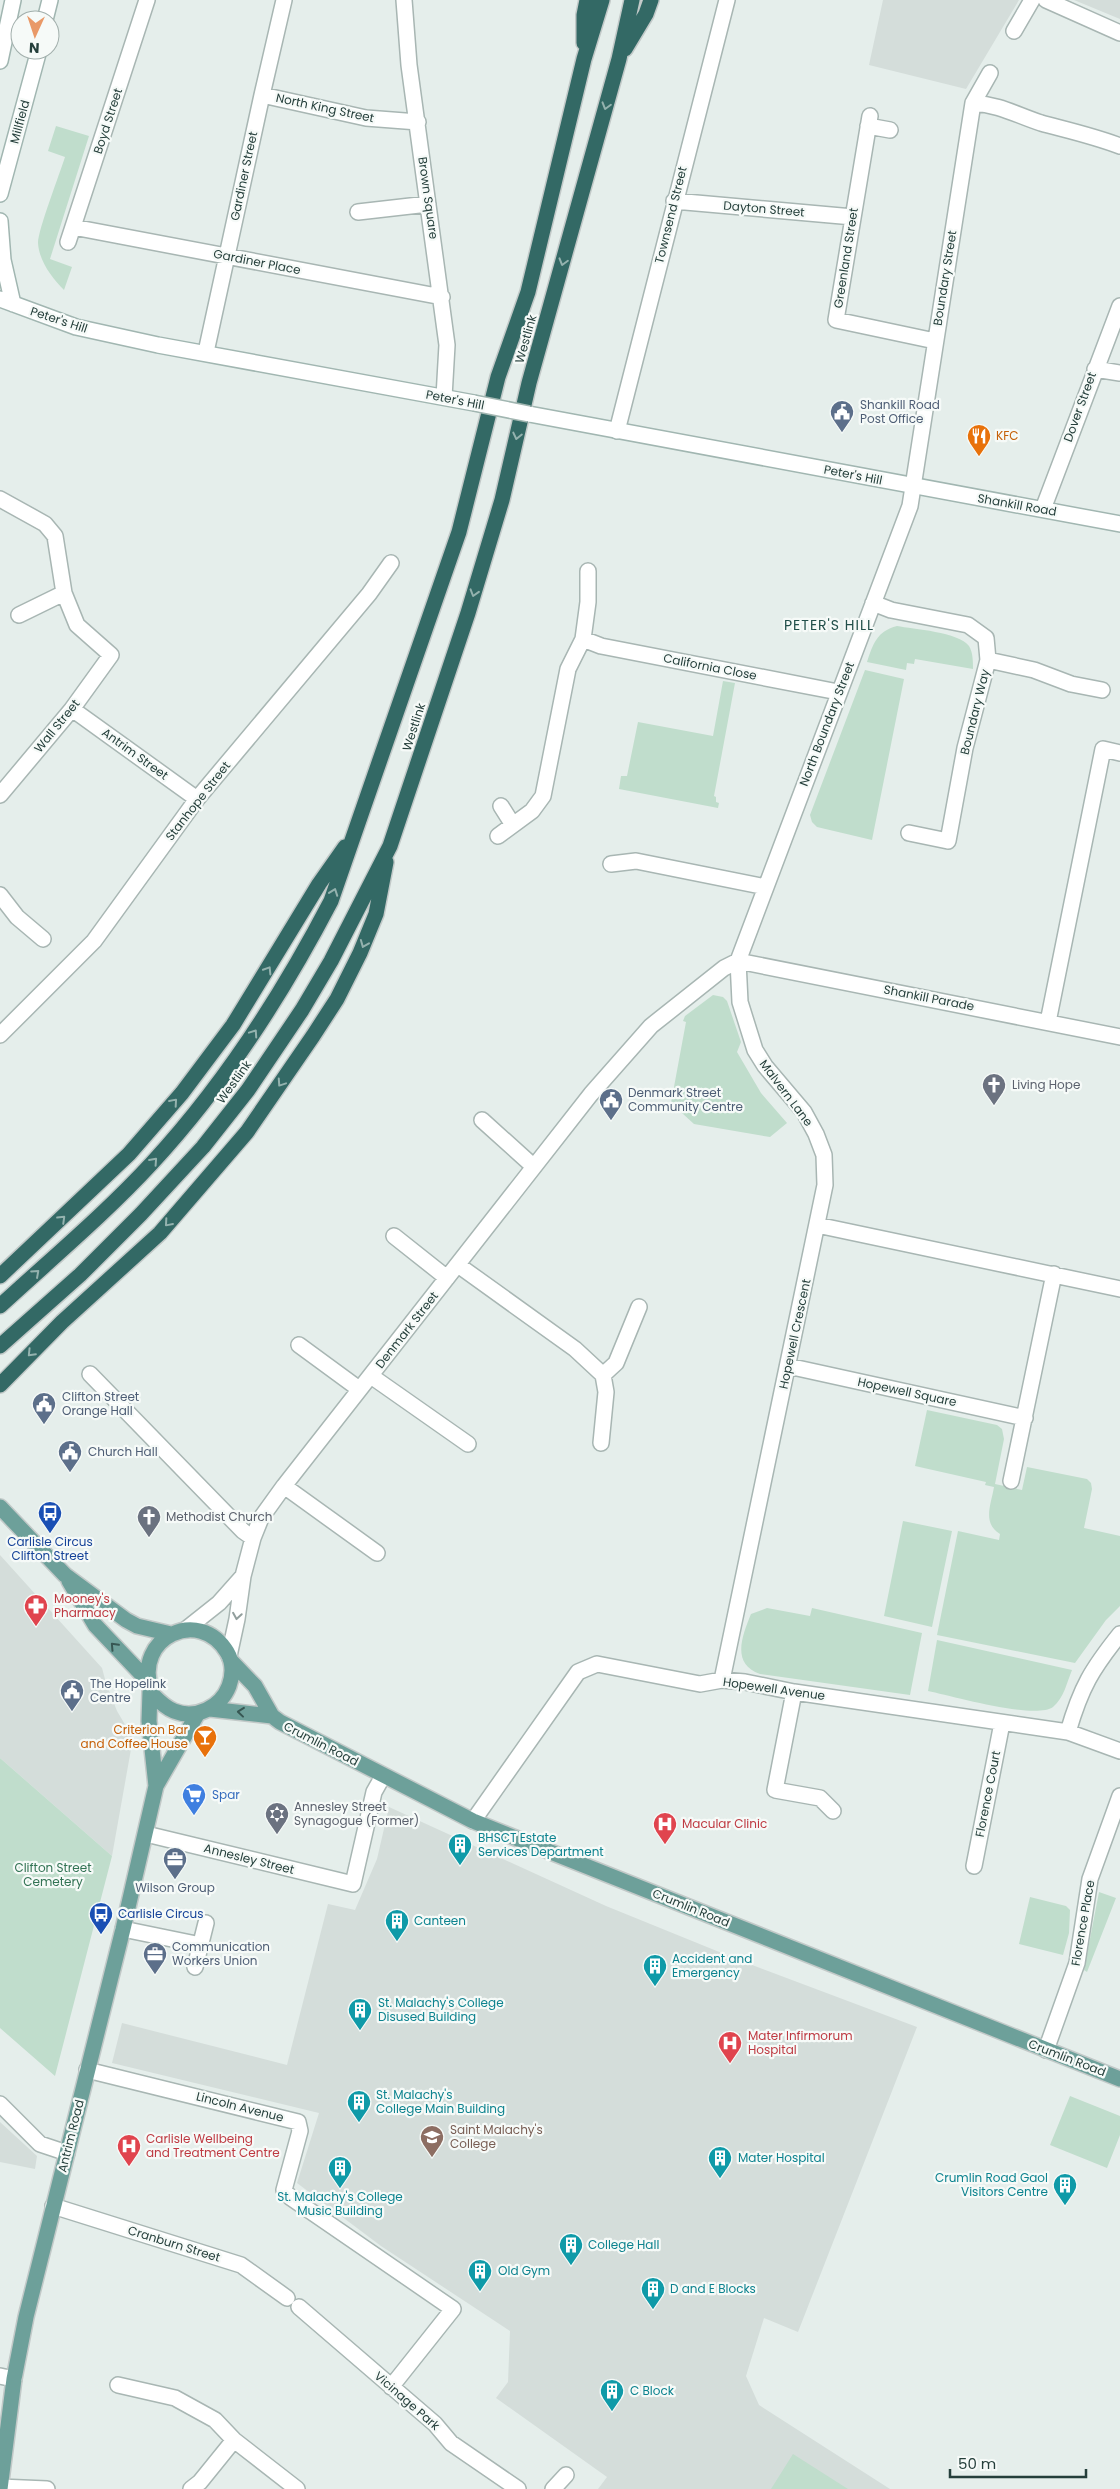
<svg xmlns="http://www.w3.org/2000/svg" width="1120" height="2489" font-family="Poppins,sans-serif">
<rect width="100%" height="100%" fill="#e5eeeb"/>
<!-- built -->
<path fill="#d4ddda" d="M883 0H1019L966 89 869 65Z
M1074 0H1120V19Z
M0 1555 102 1668 106 1683 117 1711 133 1738 112 1856 0 1758Z
M389 1807 606 1906 739 1960 917 2027 798 2332 764 2318 746 2376 759 2405 890 2489H598L607 2477 496 2398 508 2382 510 2331 381 2246 297 2183 319 2113 112 2063 122 2023 287 2065 328 1904 355 1910 377 1859Z
M0 2122 37 2156 35 2169 0 2162Z"/>
<!-- green -->
<path fill="#c0ddcc" d="M56 126 89 136 50 259 72 267 64 290C52 278 39 261 38 243 38 230 60 173 65 157L48 151Z
M897 626C913 629 959 632 969 646 973 652 973 662 973 669L915 659 914 664 907 663 906 670 867 662C873 644 877 631 897 626Z
M865 670 904 679 872 840 817 827 812 822 810 815Z
M723 681 735 683 714 796 716 797V802L719 803 718 808 619 789 621 776H627L638 722 713 736Z
M713 995 723 997 727 1001 741 1042 737 1052 761 1093 787 1123 770 1137 694 1124 671 1103 686 1022 683 1021 685 1016Z
M927 1410 997 1425 1002 1429 1004 1439 995 1484 1022 1490 1027 1467 1087 1479 1091 1483 1092 1489 1084 1528 1120 1536V1606L1106 1620 1075 1663 937 1635 958 1531 999 1540 1000 1534C982 1523 991 1505 994 1487L985 1485 986 1482 915 1466Z
M903 1521 952 1531 932 1627 884 1616Z
M767 1608 810 1616 812 1608 922 1633 910 1695 760 1674C731 1664 742 1636 751 1614Z
M937 1640 1072 1670C1067 1682 1064 1698 1053 1707 1035 1720 952 1696 928 1691Z
M0 1758 112 1856 55 2076 0 2028Z
M1099 1892 1116 1898 1087 1972 1084 1970Z
M1030 1897 1066 1906 1070 1910 1069 1933 1063 1955 1019 1944Z
M1070 2096 1120 2116V2135L1107 2168 1050 2145Z
M793 2454 848 2489H771Z"/>
<g fill="none" stroke-linecap="round" stroke-linejoin="round">
<!-- street casing -->
<g stroke="#a8b6b3" stroke-width="18">
<path id="street" d="M404 0 409 65 447 345 444 397
M1046 0 1120 33
M1014 31 1032 0
M262 95 366 118 418 122
M973 103C1001 105 1016 115 1041 123 1067 130 1094 136 1120 146
M870 116 836 320 935 341
M868 126 890 130
M674 201 853 217
M358 212 428 204
M73 227 442 297
M68 242 147 0
M206 352 262 95 284 0
M1095 369 1120 373
M617 431 727 0
M0 499 45 524 55 536 64 593 77 625 111 655 72 709 0 795
M1043 509 1120 306
M873 603 891 610 968 625 986 638 988 660 965 748 948 841 909 833
M19 615 64 593
M583 639 601 646 838 692
M988 660 1034 670 1071 684 1102 690
M72 709 197 799
M501 806 513 825
M498 836 532 811 543 796 568 669 583 639 588 602V571
M611 864 636 861 766 887
M0 895 17 917 43 939
M738 961 1120 1037
M1048 1022 1103 749 1120 753
M0 1035 94 941 197 799 369 594 391 563
M482 1120 533 1166
M817 1225 1120 1289
M394 1236 447 1278
M458 1265 575 1349 603 1375 606 1392 601 1443
M299 1345 359 1389
M788 1366 1025 1418
M90 1374 243 1531 253 1538
M603 1375 616 1363 639 1307
M371 1376 468 1444
M1011 1481 1054 1274
M284 1486 377 1553
M185 1630 219 1603 243 1576
M229 1656 237 1619 243 1576 253 1538 261 1518 284 1486 591 1094 651 1026 724 968 738 961
M722 1680 825 1185 824 1155 816 1134 804 1112 765 1066 755 1050 740 1002 738 961 910 506 973 103 990 73
M794 1692 775 1790 820 1798 833 1811
M1068 1732C1081 1687 1092 1669 1120 1634
M473 1821 578 1672 597 1664 700 1684 722 1680 745 1682 794 1692 1068 1732 1120 1751
M146 1834 353 1884 374 1792 383 1776
M974 1866 1002 1723
M123 1929 201 1945
M195 1967 206 1923
M1046 2050 1077 1963 1090 1879 1120 1796
M87 2070 298 2122 300 2131 284 2190 290 2197 453 2309 391 2387
M0 2104 40 2144 67 2153
M53 2206 241 2265 287 2298
M299 2307 435 2424 451 2443 518 2489
M0 2376 14 2379
M118 2385 175 2398 215 2420 234 2440 297 2489
M0 2487 47 2489
M191 2489 200 2482 234 2440
M553 2489 566 2475"/>
</g>
<!-- secondary casing -->
<g stroke="#a1b6b1" stroke-width="18">
<path id="secondary" d="M45 20 50 0
M0 61 13 0
M0 194 39 50
M0 221 3 260 13 304
M0 299 76 327 158 345 474 403
M529 414 1120 524"/>
</g>
<!-- primary casing -->
<g stroke="#c2c9c8" stroke-width="18">
<path id="primary" d="M0 1507 65 1575 126 1620 137 1626 171 1634
M69 1581 95 1625 148 1681
M231 1661 255 1686 272 1716 280 1722 473 1821 1120 2079
M210 1709 272 1716
M156 1786 198 1713
M0 2489 14 2379 26 2317 123 1929 156 1786 149 1721 150 1692 151 1689C134 1638 199 1606 227 1652 233 1662 233 1675 229 1686 221 1707 196 1720 174 1711 164 1707 157 1699 150 1692"/>
</g>
<!-- highway casing -->
<g stroke="#c2c9c8" stroke-width="18">
<path id="highway" d="M584 43V15L587 0
M625 49 646 14 651 0
M0 1276 129 1154 182 1093 233 1025 319 884 345 847
M0 1306C51 1259 105 1214 152 1163 225 1084 282 995 331 901L459 532 498 377 528 292 584 59 602 0
M0 1346 80 1275 141 1214 203 1147 248 1090 302 1010 331 961 390 846 468 613 502 500 529 383 619 59 632 0
M0 1385 62 1322 160 1233 247 1132 313 1036 337 999 360 953 376 914 386 862"/>
</g>
<!-- street -->
<use href="#street" stroke="#fff" stroke-width="15"/>
<!-- secondary -->
<use href="#secondary" stroke="#fff" stroke-width="15"/>
<!-- primary -->
<use href="#primary" stroke="#6da09a" stroke-width="15"/>
<!-- highway -->
<use href="#highway" stroke="#336965" stroke-width="15"/>
<!-- secondary-bridge casing -->
<g stroke="#a1b6b1" stroke-width="18" stroke-linecap="butt">
<path id="secondary-bridge" d="M474 403 529 414"/>
</g>
<!-- secondary-bridge -->
<use href="#secondary-bridge" stroke="#fff" stroke-width="15"/>
</g>
<!-- one-way arrows -->
<defs><path id="oneway-chevron" d="M-2-3.5L2.5 0L-2 3.5" fill="none" stroke-width="1.6" stroke-linecap="round" stroke-linejoin="round" transform="scale(1.25)"/></defs>
<g stroke="#94b2ae">
<use href="#oneway-chevron" transform="translate(606 106) rotate(106)"/>
<use href="#oneway-chevron" transform="translate(563 262) rotate(106)"/>
<use href="#oneway-chevron" transform="translate(517 436) rotate(103)"/>
<use href="#oneway-chevron" transform="translate(474 593) rotate(107)"/>
<use href="#oneway-chevron" transform="translate(334 892) rotate(-70)"/>
<use href="#oneway-chevron" transform="translate(364 944) rotate(112)"/>
<use href="#oneway-chevron" transform="translate(268 970) rotate(-58)"/>
<use href="#oneway-chevron" transform="translate(254 1033) rotate(-56)"/>
<use href="#oneway-chevron" transform="translate(281 1083) rotate(124)"/>
<use href="#oneway-chevron" transform="translate(174 1102) rotate(-49)"/>
<use href="#oneway-chevron" transform="translate(154 1161) rotate(-48)"/>
<use href="#oneway-chevron" transform="translate(62 1219) rotate(-44)"/>
<use href="#oneway-chevron" transform="translate(168 1223) rotate(131)"/>
<use href="#oneway-chevron" transform="translate(36 1273) rotate(-42)"/>
<use href="#oneway-chevron" transform="translate(31 1353) rotate(134)"/>
</g>
<use stroke="#929f9d" href="#oneway-chevron" transform="translate(237 1616) rotate(99)"/>
<g stroke="#375753">
<use href="#oneway-chevron" transform="translate(114 1646) rotate(-133)"/>
<use href="#oneway-chevron" transform="translate(241 1712) rotate(-174)"/>
</g>
<!-- icons -->
<defs>
<g id="civic-pin" transform="scale(1.25)"><path d="M0 17L-7.5 6A9.5 9.5 0 1 1 7.5 6Z" fill="#5c6f8a" stroke="#f6faf8"/><path d="M-.6-6.5H3V-4.5H.6V-3L4-1V1h2V6H-6V1h2V-1L-.6-3ZM-1.2 2.5V6h2.4V2.5Z" fill="#fff"/></g>
<g id="restaurant-pin" transform="scale(1.25)"><path d="M0 17L-7.5 6A9.5 9.5 0 1 1 7.5 6Z" fill="#e8710a" stroke="#f6faf8"/><path d="M-5-6h1v4h1v-4h1v4h1v-4h1v5L-1.5 .5V6h-2V.5L-5-1ZM5-6V6H3V1.5H1.5Q1.5-4 5-6Z" fill="#fff"/></g>
<g id="church-pin" transform="scale(1.25)"><path d="M0 17L-7.5 6A9.5 9.5 0 1 1 7.5 6Z" fill="#6b7280" stroke="#f6faf8"/><path d="M-1.2-6h2.4v3.5h3.3v2.4h-3.3V6h-2.4V-.1h-3.3v-2.4h3.3Z" fill="#fff"/></g>
<g id="bus-pin" transform="scale(1.25)"><path d="M0 17L-7.5 6A9.5 9.5 0 1 1 7.5 6Z" fill="#1a4fb4" stroke="#f6faf8"/><path d="M-5-6H5V4H4V6H2V4H-2V6H-4V4H-5ZM-3.5-4V0h7V-4ZM-3.5 1.2v1.5H-2V1.2ZM2 1.2v1.5H3.5V1.2Z" fill="#fff"/></g>
<g id="pharmacy-pin" transform="scale(1.25)"><path d="M0 17L-7.5 6A9.5 9.5 0 1 1 7.5 6Z" fill="#e0444e" stroke="#f6faf8"/><path d="M-2-6h4v4h4v4h-4v4h-4v-4h-4v-4h4Z" fill="#fff"/></g>
<g id="bar-pin" transform="scale(1.25)"><path d="M0 17L-7.5 6A9.5 9.5 0 1 1 7.5 6Z" fill="#e8710a" stroke="#f6faf8"/><path d="M-6-5H6L.8 .8V4.5H3.5V6h-7V4.5H-.8V.8Z" fill="#fff"/></g>
<g id="supermarket-pin" transform="scale(1.25)"><path d="M0 17L-7.5 6A9.5 9.5 0 1 1 7.5 6Z" fill="#3f7fe0" stroke="#f6faf8"/><path d="M-6-5.5h2.5l.6 2H6L4.5 2H-2.5L-4.4-4H-6ZM-1.5 3.2a1.3 1.3 0 1 0 .1 0ZM3 3.2a1.3 1.3 0 1 0 .1 0Z" fill="#fff"/></g>
<g id="synagogue-pin" transform="scale(1.25)"><path d="M0 17L-7.5 6A9.5 9.5 0 1 1 7.5 6Z" fill="#6b7280" stroke="#f6faf8"/><path d="M0-6.5L5.6 3.2H-5.6ZM0 6.5L5.6-3.2H-5.6Z" fill="#fff"/></g>
<g id="hospital-pin" transform="scale(1.25)"><path d="M0 17L-7.5 6A9.5 9.5 0 1 1 7.5 6Z" fill="#e0444e" stroke="#f6faf8"/><path d="M-5-5h3v3.5h4V-5h3V5h-3V1.5h-4V5h-3Z" fill="#fff"/></g>
<g id="building-pin" transform="scale(1.25)"><path d="M0 17L-7.5 6A9.5 9.5 0 1 1 7.5 6Z" fill="#0f9aa8" stroke="#f6faf8"/><path d="M-4-6H4V6H1V3H-1V6H-4ZM-2.5-4.3h1.7v1.8h-1.7ZM.8-4.3h1.7v1.8H.8ZM-2.5-1h1.7V.8h-1.7ZM.8-1h1.7V.8H.8Z" fill="#fff"/></g>
<g id="office-pin" transform="scale(1.25)"><path d="M0 17L-7.5 6A9.5 9.5 0 1 1 7.5 6Z" fill="#5c6f8a" stroke="#f6faf8"/><path d="M-6-3h4V-5.5h4V-3h4V5H-6ZM-1-4.5V-3h2v-1.5ZM-6 0V1H6V0Z" fill="#fff"/></g>
<g id="school-pin" transform="scale(1.25)"><path d="M0 17L-7.5 6A9.5 9.5 0 1 1 7.5 6Z" fill="#8d6e63" stroke="#f6faf8"/><path d="M0-5L7-2L0 1L-7-2ZM-4 1L0 2.5L4 1V4Q0 6-4 4Z" fill="#fff"/></g>
</defs>
<g fill-rule="evenodd">
<use href="#civic-pin" x="842" y="412"/>
<use href="#restaurant-pin" x="979" y="436"/>
<use href="#church-pin" x="994" y="1085"/>
<use href="#civic-pin" x="611" y="1100"/>
<use href="#civic-pin" x="44" y="1404"/>
<use href="#civic-pin" x="70" y="1452"/>
<use href="#bus-pin" x="50" y="1513"/>
<use href="#church-pin" x="149" y="1517"/>
<use href="#pharmacy-pin" x="36" y="1606"/>
<use href="#civic-pin" x="72" y="1691"/>
<use href="#bar-pin" x="205" y="1737"/>
<use href="#supermarket-pin" x="194" y="1795"/>
<use href="#synagogue-pin" x="277" y="1814"/>
<use href="#hospital-pin" x="665" y="1824"/>
<use href="#building-pin" x="460" y="1845"/>
<use href="#office-pin" x="175" y="1859"/>
<use href="#bus-pin" x="101" y="1914"/>
<use href="#building-pin" x="397" y="1921"/>
<use href="#office-pin" x="155" y="1954"/>
<use href="#building-pin" x="655" y="1966"/>
<use href="#building-pin" x="360" y="2010"/>
<use href="#hospital-pin" x="730" y="2043"/>
<use href="#building-pin" x="359" y="2102"/>
<use href="#school-pin" x="432" y="2137"/>
<use href="#hospital-pin" x="129" y="2146"/>
<use href="#building-pin" x="720" y="2158"/>
<use href="#building-pin" x="340" y="2168"/>
<use href="#building-pin" x="1065" y="2185"/>
<use href="#building-pin" x="571" y="2245"/>
<use href="#building-pin" x="480" y="2271"/>
<use href="#building-pin" x="653" y="2289"/>
<use href="#building-pin" x="612" y="2391"/>
</g>
<g text-anchor="middle" stroke-width="4.5" stroke-linejoin="round" paint-order="stroke">
<!-- street labels -->
<g font-size="12" fill="#253f3b" stroke="#f6faf8">
<text transform="translate(325 108) rotate(12)" y="4">North King Street</text>
<text transform="translate(108 121) rotate(-72)" y="4">Boyd Street</text>
<text transform="translate(20 122) rotate(-75)" y="4">Millfield</text>
<text transform="translate(244 176) rotate(-78)" y="4">Gardiner Street</text>
<text transform="translate(428 198) rotate(82)" y="4">Brown Square</text>
<text transform="translate(764 209) rotate(5)" y="4">Dayton Street</text>
<text transform="translate(671 215) rotate(-76)" y="4">Townsend Street</text>
<text transform="translate(846 258) rotate(-81)" y="4">Greenland Street</text>
<text transform="translate(257 262) rotate(11)" y="4">Gardiner Place</text>
<text transform="translate(945 278) rotate(-81)" y="4">Boundary Street</text>
<text transform="translate(59 320) rotate(18)" y="4">Peter's Hill</text>
<text transform="translate(526 339) rotate(-74)" y="4">Westlink</text>
<text transform="translate(455 400) rotate(11)" y="4">Peter's Hill</text>
<text transform="translate(1080 407) rotate(-70)" y="4">Dover Street</text>
<text transform="translate(853 475) rotate(11)" y="4">Peter's Hill</text>
<text transform="translate(1017 505) rotate(10)" y="4">Shankill Road</text>
<text transform="translate(710 667) rotate(11)" y="4">California Close</text>
<text transform="translate(975 712) rotate(-76)" y="4">Boundary Way</text>
<text transform="translate(827 724) rotate(-69)" y="4">North Boundary Street</text>
<text transform="translate(57 726) rotate(-51)" y="4">Wall Street</text>
<text transform="translate(414 727) rotate(-72)" y="4">Westlink</text>
<text transform="translate(135 754) rotate(36)" y="4">Antrim Street</text>
<text transform="translate(198 801) rotate(-52)" y="4">Stanhope Street</text>
<text transform="translate(929 998) rotate(11)" y="4">Shankill Parade</text>
<text transform="translate(234 1082) rotate(-54)" y="4">Westlink</text>
<text transform="translate(786 1093) rotate(53)" y="4">Malvern Lane</text>
<text transform="translate(407 1330) rotate(-52)" y="4">Denmark Street</text>
<text transform="translate(795 1334) rotate(-78)" y="4">Hopewell Crescent</text>
<text transform="translate(907 1392) rotate(12)" y="4">Hopewell Square</text>
<text transform="translate(774 1689) rotate(8)" y="4">Hopewell Avenue</text>
<text transform="translate(321 1744) rotate(27)" y="4">Crumlin Road</text>
<text transform="translate(988 1794) rotate(-79)" y="4">Florence Court</text>
<text transform="translate(249 1859) rotate(14)" y="4">Annesley Street</text>
<text transform="translate(691 1908) rotate(22)" y="4">Crumlin Road</text>
<text transform="translate(1083 1923) rotate(-80)" y="4">Florence Place</text>
<text transform="translate(1067 2058) rotate(21)" y="4">Crumlin Road</text>
<text transform="translate(240 2107) rotate(14)" y="4">Lincoln Avenue</text>
<text transform="translate(71 2136) rotate(-76)" y="4">Antrim Road</text>
<text transform="translate(174 2244) rotate(17)" y="4">Cranburn Street</text>
<text transform="translate(407 2401) rotate(41)" y="4">Vicinage Park</text>
</g>
<!-- service labels -->
<g font-size="12" fill="#4e5e75" stroke="#f6faf8" text-anchor="start">
<text x="860" y="409">Shankill Road<tspan x="860" dy="14">Post Office</tspan></text>
<text x="628" y="1097">Denmark Street<tspan x="628" dy="14">Community Centre</tspan></text>
<text x="62" y="1401">Clifton Street<tspan x="62" dy="14">Orange Hall</tspan></text>
<text x="88" y="1456">Church Hall</text>
<text x="90" y="1688">The Hopelink<tspan x="90" dy="14">Centre</tspan></text>
<text x="175" y="1892" text-anchor="middle">Wilson Group</text>
<text x="172" y="1951">Communication<tspan x="172" dy="14">Workers Union</tspan></text>
</g>
<!-- food labels -->
<g font-size="12" fill="#c56008" stroke="#f6faf8" text-anchor="start">
<text x="996" y="440">KFC</text>
<text x="188" y="1734" text-anchor="end">Criterion Bar<tspan x="188" dy="14">and Coffee House</tspan></text>
</g>
<!-- worship labels -->
<g font-size="12" fill="#5b616d" stroke="#f6faf8" text-anchor="start">
<text x="1012" y="1089">Living Hope</text>
<text x="166" y="1521">Methodist Church</text>
<text x="294" y="1811">Annesley Street<tspan x="294" dy="14">Synagogue (Former)</tspan></text>
</g>
<!-- transit labels -->
<g font-size="12" fill="#164399" stroke="#f6faf8">
<text x="50" y="1546">Carlisle Circus<tspan x="50" dy="14">Clifton Street</tspan></text>
<text x="118" y="1918" text-anchor="start">Carlisle Circus</text>
</g>
<!-- health labels -->
<g font-size="12" fill="#be3a42" stroke="#f6faf8" text-anchor="start">
<text x="54" y="1603">Mooney's<tspan x="54" dy="14">Pharmacy</tspan></text>
<text x="682" y="1828">Macular Clinic</text>
<text x="748" y="2040">Mater Infirmorum<tspan x="748" dy="14">Hospital</tspan></text>
<text x="146" y="2143">Carlisle Wellbeing<tspan x="146" dy="14">and Treatment Centre</tspan></text>
</g>
<!-- shop labels -->
<g font-size="12" fill="#366cbe" stroke="#f6faf8" text-anchor="start">
<text x="212" y="1799">Spar</text>
</g>
<!-- culture labels -->
<g font-size="12" fill="#0d838f" stroke="#f6faf8" text-anchor="start">
<text x="478" y="1842">BHSCT Estate<tspan x="478" dy="14">Services Department</tspan></text>
<text x="414" y="1925">Canteen</text>
<text x="672" y="1963">Accident and<tspan x="672" dy="14">Emergency</tspan></text>
<text x="378" y="2007">St. Malachy's College<tspan x="378" dy="14">Disused Building</tspan></text>
<text x="376" y="2099">St. Malachy's<tspan x="376" dy="14">College Main Building</tspan></text>
<text x="738" y="2162">Mater Hospital</text>
<text x="1048" y="2182" text-anchor="end">Crumlin Road Gaol<tspan x="1048" dy="14">Visitors Centre</tspan></text>
<text x="340" y="2201" text-anchor="middle">St. Malachy's College<tspan x="340" dy="14">Music Building</tspan></text>
<text x="588" y="2249">College Hall</text>
<text x="498" y="2275">Old Gym</text>
<text x="670" y="2293">D and E Blocks</text>
<text x="630" y="2395">C Block</text>
</g>
<!-- park labels -->
<g font-size="12" fill="#327354" stroke="#f6faf8">
<text x="53" y="1872">Clifton Street<tspan x="53" dy="14">Cemetery</tspan></text>
</g>
<!-- education labels -->
<g font-size="12" fill="#785e54" stroke="#f6faf8" text-anchor="start">
<text x="450" y="2134">Saint Malachy's<tspan x="450" dy="14">College</tspan></text>
</g>
<!-- neighbourhood labels -->
<g font-size="14" letter-spacing="1" fill="#22504b" stroke="#f6faf8">
<text x="829" y="630">PETER'S HILL</text>
</g>
</g>
<!-- north arrow -->
<g transform="translate(35 35) rotate(183)"><circle r="24" fill="#f6faf8" stroke="#a2afac"/>
<path d="M0-4L9 19L0 12L-9 19Z" fill="#e99968"/>
<text y="-8" font-size="14" font-weight="bold" text-anchor="middle" fill="#253f3b">N</text>
</g>
<!-- scale -->
<path d="M950 2469v8h136v-8" fill="none" stroke="#253f3b" stroke-width="2.5"/>
<text x="958" y="2469" font-size="15" fill="#253f3b" stroke="#f6faf8" stroke-width="4" paint-order="stroke">50 m</text>
</svg>
